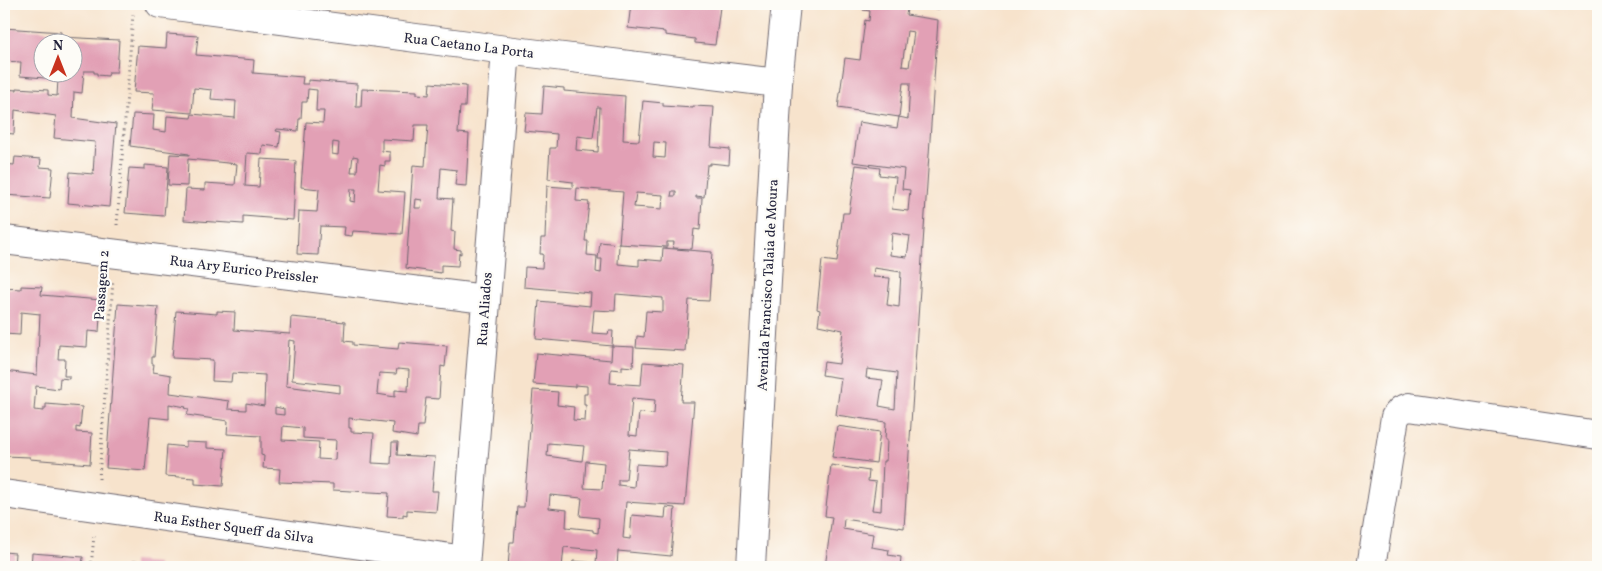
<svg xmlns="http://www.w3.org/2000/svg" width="1602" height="571" font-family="Vollkorn,serif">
<rect width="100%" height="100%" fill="#fdfcf7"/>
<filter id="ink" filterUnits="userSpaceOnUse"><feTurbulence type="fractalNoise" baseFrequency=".02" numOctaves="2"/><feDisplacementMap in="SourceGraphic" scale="10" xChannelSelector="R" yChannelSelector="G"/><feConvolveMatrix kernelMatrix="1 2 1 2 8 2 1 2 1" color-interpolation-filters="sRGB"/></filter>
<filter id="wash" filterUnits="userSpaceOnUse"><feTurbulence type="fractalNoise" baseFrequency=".0096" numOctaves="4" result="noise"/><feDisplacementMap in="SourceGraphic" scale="20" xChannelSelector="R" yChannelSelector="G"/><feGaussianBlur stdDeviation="1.12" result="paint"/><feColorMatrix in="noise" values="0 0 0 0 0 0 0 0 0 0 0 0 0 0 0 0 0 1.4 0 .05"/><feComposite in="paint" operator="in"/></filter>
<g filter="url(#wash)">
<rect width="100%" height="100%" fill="#f7e3cc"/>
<g id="blocks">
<!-- building -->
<path fill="#e2a0b5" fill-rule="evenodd" d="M631 4H704V5L720 7 715 45 695 43V39L665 35V32L628 28Z
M864 4H908L906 15 938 20 904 528 844 519 843 529 873 534 871 547 889 550 888 555 901 557 900 567H825L832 517 825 516 831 465 869 471 868 481 876 482 872 510 881 511 883 461H886L887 440H885L886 422 836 415 841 378 822 375 824 362 839 364 843 330 818 325 820 310 817 309 822 260 837 262 843 213H849L856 165 880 168 879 175 896 177 892 209 908 211 910 190 902 189 904 169 853 162 859 122 897 128 899 117 838 108 845 58 860 60 865 20 869 21 870 11 863 10ZM907 31 914 32 909 67 902 66ZM903 83H910L908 119 899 117ZM892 233 910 236 907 257 890 255ZM874 268 901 272 899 307 887 305 890 278 873 277ZM867 369 897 373 895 409 879 406 883 380 866 378Z
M930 4H939V9L930 8Z
M4 28 61 32V37L119 40 117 72H109L108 76 97 75V73H94V71H84L82 93 74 92 73 118 116 124 109 207 68 203 70 172 93 174 95 142 54 138 56 116 15 110 14 134 4 133V89L17 90V88L48 90V95L57 96 58 79 20 76 21 62 4 61ZM42 42H72V72H42Z
M167 34 198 36 196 55 254 60 253 73 303 77 302 84H308V80L357 84 356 107H361L362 89 417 91V94L429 95 430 83 466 86 465 107H460L458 133 469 134 466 186 455 185 457 170 441 168 439 198 453 199 451 231 455 232 454 249 461 250V254L459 253 458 266 441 265V273L406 268 413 165 425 166 428 125H415L414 141 382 139V151L390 152V161H385V166L380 165 378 190 405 192 402 234 353 231 352 236 344 235 345 227 320 226 318 255 297 254 299 211 317 212 319 189 301 187 306 122 323 123 324 111H316L317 90 308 89 307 102H302L301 119H299L298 131 277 129 276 131 281 132 279 147 263 145 262 154 247 153 245 186 259 187 261 159 296 161 293 220 243 216V224L184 220 186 189 205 190V183L235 185 237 164 188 159 187 186 168 185 170 154 189 155V154L130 146 133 114 154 115 153 130 166 132 167 116 191 118 192 114 235 118 236 101 211 99 212 90 194 88 192 113 152 110 154 93 134 92 138 46 166 48ZM333 142 339 143 338 155 332 154ZM353 156 358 157 357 172H351ZM351 189H356L355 202 350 201ZM416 199 422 200 421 208H415Z
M544 86 564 88V91L625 96 623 140 639 141 643 101 663 103V106L693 108V106L714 107 711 147 730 149 729 165 710 163V165H707L704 197 696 196V198H702L700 230 694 229 692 249 673 248 674 242H667V247L619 244 623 192 577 188 576 201 589 202 585 241H588L587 255 597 256 596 272 601 273 602 259H598L600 242 619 244 618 264 639 266V259L662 261 663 248 712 252 709 301 689 300 685 351 636 348 637 336 644 337 646 311 663 312V298L616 294 615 311 594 310 592 333 608 334 609 331H613L612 346 536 339 539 301 590 306 591 293 524 287 525 267 542 268 543 254H540L541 238H545L547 186 573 188V182L548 179 550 148H556L557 134 524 131 526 113 542 114ZM597 107H600L598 152 576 150 577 136 593 138ZM654 142 666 143 665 158 653 157ZM672 191H676V196H671ZM636 193 663 195 662 209 634 207Z
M15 157 41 159 40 167 53 168 50 198 4 195V164L14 165Z
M145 165 168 167 164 216 125 213 129 168 145 169Z
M21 286 42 287 41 295 101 300 99 332 88 331 87 347 59 345 58 359H65L64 376H69V379L60 378 59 389 36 386 34 410 44 411V408H46V404L82 407 80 428 76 427V432L92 433 90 464 30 459V457L4 456V421H7L8 400 4 399V371L37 375 40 314 21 312 20 335 4 334V288L21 289Z
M118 304 158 307 154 357H152V364H154L153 372 171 375 170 393 229 401 228 409 246 410V403L264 406 265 375 232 373 231 382 212 381 213 360 172 358 176 311 217 314V311L235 312 234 330 290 334 291 317 345 322 344 341 353 342V345L398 349 399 342 447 346 445 367 441 366 439 399 426 398 423 426H418L417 437 392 433 393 423 349 418V428H351V432L374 433 372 463 391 464 392 442H398L397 455 435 457 432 491H438L436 512 407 510V515L403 514V517L387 516 389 493 333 490V484L279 482 280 469 263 468 264 456 261 455V436L227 434 228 421 187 415 189 409 185 408 186 407 169 404V419L150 417 145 471 106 468ZM289 340 295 341 292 380 340 385V393L286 386ZM397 369 409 370 408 391 395 390V397L377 394 379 373 396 374ZM275 407 284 409V415L275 414ZM283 426 303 428V438L336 440 335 460 318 459 319 442 282 440Z
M612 346 634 347 633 367 622 366V370L611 369 610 383 641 385 643 362 684 365 681 402H694L685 506 626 502 623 538 630 539 632 515 665 518 666 507 675 508 671 556 618 551 617 567H572L573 561 596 563 597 550 564 547 562 567H508L510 542H514L517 507H524L533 390 558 392 557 405 574 407 573 420 585 421 586 405H584V394H587V386L575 385V387L533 384 536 353 611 360ZM632 398 655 400 654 414 639 413 637 436 629 435ZM548 443 584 446 582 461 547 456ZM629 449 666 452 665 466 636 464 634 487 618 485V480H626ZM586 461 604 463 602 489 584 488ZM550 495 582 498 580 516 599 518 598 533 593 532V530L566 527 567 510 549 508Z
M837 426 880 432 876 463 832 457Z
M186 442 207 443V448L226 449 223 486 195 484V478L165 476 167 445 186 447Z
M4 552 15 553 14 567H4Z
M32 553 83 557 82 567H31Z
M133 561 158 563V567H133Z
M621 564 652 566V567H621Z"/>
</g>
</g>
<g filter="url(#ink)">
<use href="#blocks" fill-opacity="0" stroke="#6d666e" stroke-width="1"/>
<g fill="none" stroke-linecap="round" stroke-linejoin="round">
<!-- minor casing -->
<g stroke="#6d666e" stroke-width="30">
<path id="minor" d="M160 4 506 50 778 83
M4 240 485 299
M4 494 465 560
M465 567 506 50
M1371 567 1395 417 1401 410 1409 407 1598 435"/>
</g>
<!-- tertiary casing -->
<g stroke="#6d666e" stroke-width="30">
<path id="tertiary" d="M751 567 778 83 786 4"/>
</g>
<!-- path -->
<path stroke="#6d666e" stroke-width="3" stroke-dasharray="1 4" stroke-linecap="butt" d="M117 225 133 14
M99 479 113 281
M91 567 94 536"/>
<!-- minor -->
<use href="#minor" stroke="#fff" stroke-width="28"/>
<!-- tertiary -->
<use href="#tertiary" stroke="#fff" stroke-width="28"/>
</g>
</g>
<g text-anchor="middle" stroke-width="4.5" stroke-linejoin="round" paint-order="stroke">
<!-- street labels -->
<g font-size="14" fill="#22223b" stroke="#fdfcf7">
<text transform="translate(469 45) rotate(7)" y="5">Rua Caetano La Porta</text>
<text transform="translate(244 269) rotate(7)" y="5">Rua Ary Eurico Preissler</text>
<text transform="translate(101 285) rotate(-86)" y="5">Passagem 2</text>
<text transform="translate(767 285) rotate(-87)" y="5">Avenida Francisco Talaia de Moura</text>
<text transform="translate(484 309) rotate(-86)" y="5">Rua Aliados</text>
<text transform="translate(234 527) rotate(8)" y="5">Rua Esther Squeff da Silva</text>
</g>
</g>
<!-- margin -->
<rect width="1602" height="571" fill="none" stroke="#fdfcf7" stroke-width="20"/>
<!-- north arrow -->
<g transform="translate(58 58)"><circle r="24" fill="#fdfcf7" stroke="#a5a5ac"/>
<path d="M0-4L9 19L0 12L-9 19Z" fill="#c8321e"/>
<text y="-8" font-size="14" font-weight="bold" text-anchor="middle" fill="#22223b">N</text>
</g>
</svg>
